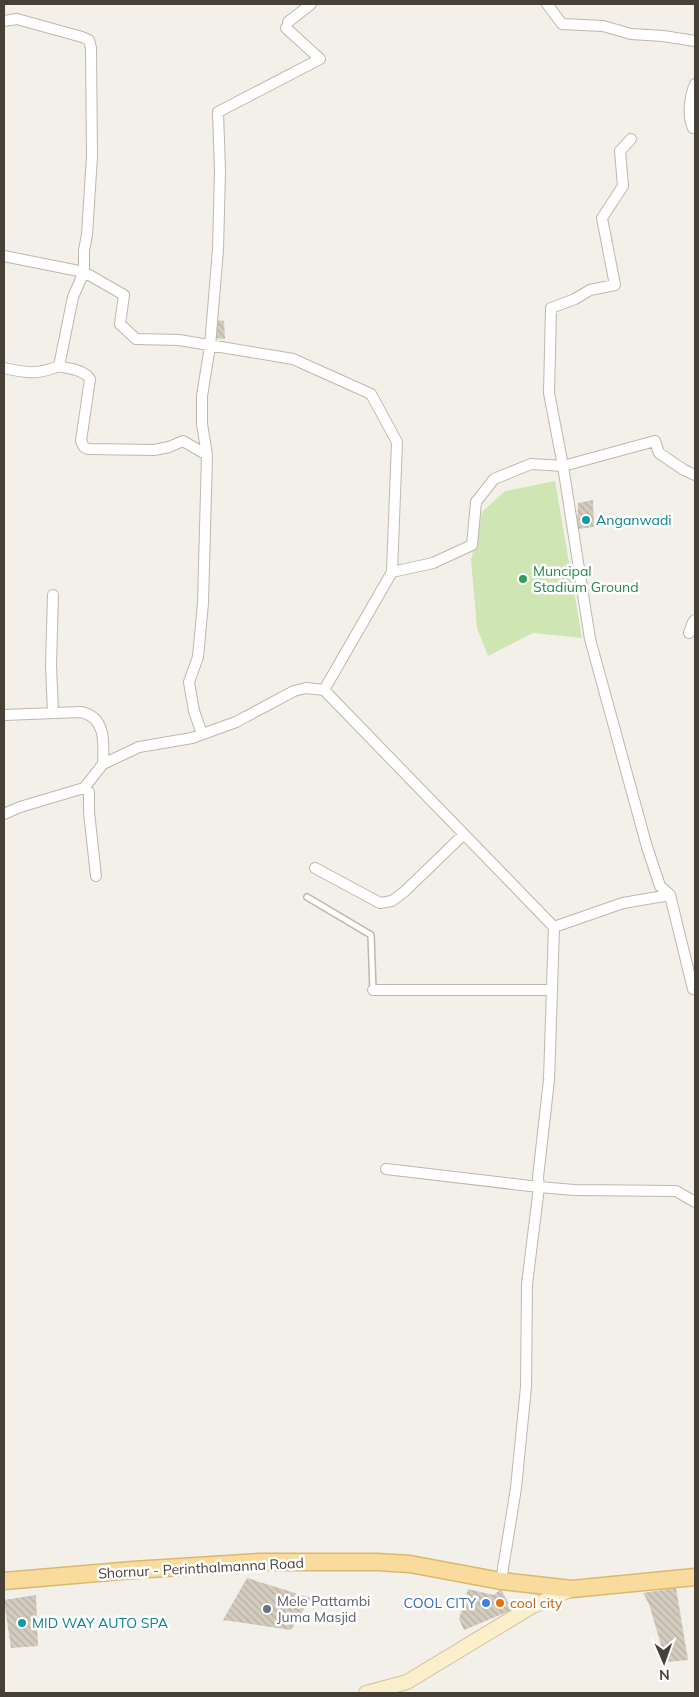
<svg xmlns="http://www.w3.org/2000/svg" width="699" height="1697" font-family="Mulish,sans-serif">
<defs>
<pattern id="building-back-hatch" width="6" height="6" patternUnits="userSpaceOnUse" patternTransform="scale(1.25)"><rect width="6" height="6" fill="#d4cbbf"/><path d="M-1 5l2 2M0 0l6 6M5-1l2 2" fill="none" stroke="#b7afa5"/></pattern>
</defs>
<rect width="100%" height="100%" fill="#f3f0e9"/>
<!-- garden -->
<path fill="#d0e5b4" d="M555 481 582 638 533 633 488 656 477 628 471 560 482 512 505 491Z"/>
<!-- building -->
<path fill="url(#building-back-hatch)" d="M217 320 224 321 225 339 214 338Z
M593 500 594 527 577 529 578 503Z
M247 1578 311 1598 291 1630 223 1620Z
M676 1588 688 1660 666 1662 649 1604 643 1593Z
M468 1589 494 1595 501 1589 512 1610 464 1630 459 1619Z
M36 1595 38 1646 11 1648 4 1600Z"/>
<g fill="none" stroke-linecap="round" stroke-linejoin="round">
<!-- lane casing -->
<g stroke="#beb7ac" stroke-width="8">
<path id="lane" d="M307 897 371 935 373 990"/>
</g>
<!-- street casing -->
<g stroke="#beb7ac" stroke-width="12">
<path id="street" d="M547 4 562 24 603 26 631 34 663 36 695 41
M4 21 17 19 82 37 89 40 91 48 92 156 87 235 84 250V272L73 297 59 366C69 369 83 369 90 379L81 441 84 447 88 449 154 450 169 447 183 441 207 455
M288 22 311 4
M695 84C690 96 687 115 693 128H695
M631 139 620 151 623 186 602 218 615 285 590 290 575 299 551 308 549 393 563 466 655 441 659 453 684 470 695 475
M4 256 84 272 124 295 120 324 136 339 179 340 293 359 371 394 397 442 392 572 324 690 554 927 549 1080 538 1177 539 1187 574 1190 676 1191 695 1202
M4 368C26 373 37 375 59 366
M392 572 433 563 472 545 476 502 494 479 531 464 563 466 590 639 647 847 660 886 670 895 693 989H695
M53 595 51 665 53 713
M689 633 693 622 695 620
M4 715 81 712C106 717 104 743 103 764L139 747 192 738 236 722 294 691 306 688 324 690
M202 734 194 711 189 682 198 657 203 603 207 455 202 424V396L210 346 218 250 220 171 218 112 320 59 286 28
M84 788 89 792V812L96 876
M4 814 20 807 84 788 103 764
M315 868 380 903 392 901 404 892 464 834
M554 927 623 903 670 895
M373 990H552
M386 1169 539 1187 527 1284 526 1387 516 1488 501 1581"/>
</g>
<!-- secondary casing -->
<g stroke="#d0c19b" stroke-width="16">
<path id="secondary" d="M366 1693 407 1682 531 1607 572 1589"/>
</g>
<!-- primary casing -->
<g stroke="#dcb86e" stroke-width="19">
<path id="primary" d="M4 1581 133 1570 259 1562H377L410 1564 501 1581 572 1589 695 1577"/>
</g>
<!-- lane -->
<use href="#lane" stroke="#fff" stroke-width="5"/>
<!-- street -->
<use href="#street" stroke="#fff" stroke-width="10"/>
<!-- secondary -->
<use href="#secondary" stroke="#fbeecb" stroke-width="14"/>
<!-- primary -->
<use href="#primary" stroke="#f8db9d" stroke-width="16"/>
</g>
<!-- markers -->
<g fill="#0f9aa8" stroke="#fff" stroke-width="2">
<circle cx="586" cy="520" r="5"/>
<circle cx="22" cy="1623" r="5"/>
</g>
<circle fill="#2e9e5b" stroke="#fff" stroke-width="2" cx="523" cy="579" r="5"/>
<circle fill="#3f7fe0" stroke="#fff" stroke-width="2" cx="486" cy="1603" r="5"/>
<circle fill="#e8710a" stroke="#fff" stroke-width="2" cx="500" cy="1603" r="5"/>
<circle fill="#6b7280" stroke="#fff" stroke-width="2" cx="267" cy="1609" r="5"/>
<g text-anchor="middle" stroke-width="5" stroke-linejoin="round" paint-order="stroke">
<!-- culture labels -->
<g font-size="14" fill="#0d838f" stroke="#fff" text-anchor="start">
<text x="596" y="525">Anganwadi</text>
<text x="32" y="1628">MID WAY AUTO SPA</text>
</g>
<!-- leisure labels -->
<g font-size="14" fill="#27864d" stroke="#fff" text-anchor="start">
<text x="533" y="576">Muncipal<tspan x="533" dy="16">Stadium Ground</tspan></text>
</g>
<!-- street labels -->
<g font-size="14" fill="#464037" stroke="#fff">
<text transform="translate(201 1568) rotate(-3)" y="5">Shornur - Perinthalmanna Road</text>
</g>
<!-- worship labels -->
<g font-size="14" fill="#5b616d" stroke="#fff" text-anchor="start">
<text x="277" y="1606">Mele Pattambi<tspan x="277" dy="16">Juma Masjid</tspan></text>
</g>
<!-- shop labels -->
<g font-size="14" fill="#366cbe" stroke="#fff" text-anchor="end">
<text x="476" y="1608">COOL CITY</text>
</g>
<!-- food labels -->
<g font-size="14" fill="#c56008" stroke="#fff" text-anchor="start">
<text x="510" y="1608">cool city</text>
</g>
</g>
<!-- border -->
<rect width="699" height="1697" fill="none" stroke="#464037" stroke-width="10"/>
<!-- north arrow -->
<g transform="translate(664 1662) rotate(178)" stroke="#ffffff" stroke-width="4" paint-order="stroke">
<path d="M0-4L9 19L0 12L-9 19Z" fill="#464037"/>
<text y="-8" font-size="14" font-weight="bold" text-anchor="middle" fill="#464037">N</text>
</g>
</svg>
